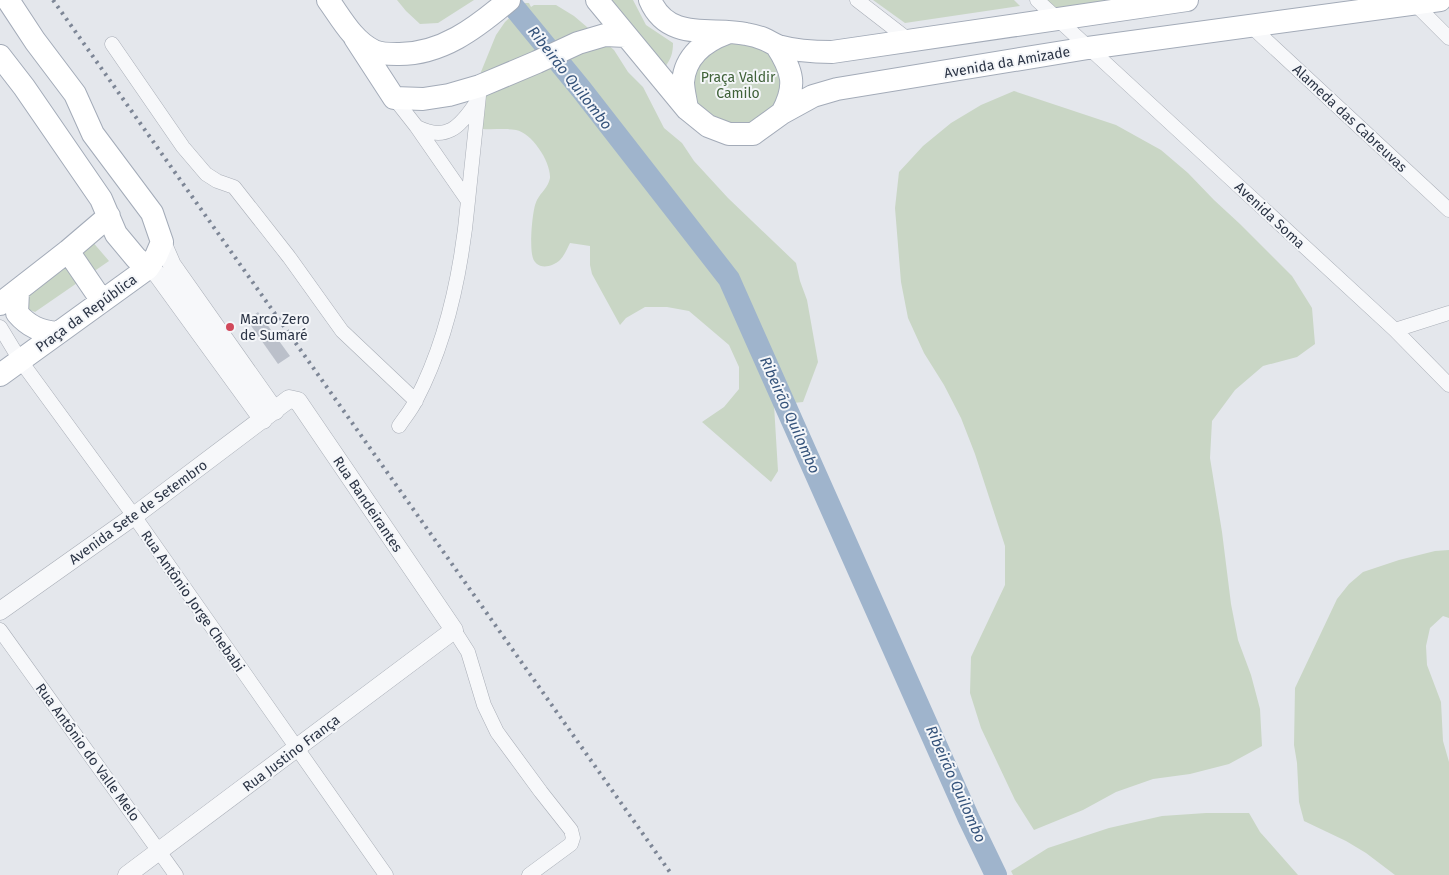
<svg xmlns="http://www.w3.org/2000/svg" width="1449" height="875" font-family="'Fira Sans',sans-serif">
<rect width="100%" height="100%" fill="#e4e7ec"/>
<!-- green -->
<path fill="#c9d6c5" d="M397 0H474L438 23 420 24 406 11Z
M612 0H633L646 25 673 43C673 53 671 59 665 67Z
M873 0H1014L1020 6 905 23Z
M1037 0H1141L1053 14Z
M525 3H529L531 7 534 5H556L574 16 614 50 628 72 643 87 664 128 682 143 694 161 728 198 796 263 800 281 807 300 818 362 803 402 774 405 778 471 771 482 702 422 724 407 739 389V367L729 345 689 311 667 307H645L626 318 620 325 592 274 590 265V246L570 243C567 249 564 256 560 260 550 269 534 270 532 254 530 244 532 209 537 200 541 192 548 188 550 178 551 162 532 133 516 130 506 128 493 130 482 129L472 94 496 35 505 22Z
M746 40 771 54 783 80 776 109 736 130 698 107 693 76 698 63 718 44Z
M1014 91 1116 125 1161 150 1188 173 1214 200 1240 224 1292 276 1312 308 1315 344 1297 357 1263 366 1235 390 1212 421 1210 458 1222 532 1231 604 1238 640 1251 675 1260 709 1262 746 1229 764 1190 774 1153 779 1116 792 1083 810 1034 830 1015 800 981 728 970 693 971 657 1005 585V546L975 454 961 418 944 385 924 353 908 318 901 282 895 208 899 172 923 146 951 123 981 105Z
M91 240 109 261 35 312 22 307 19 300Z
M1449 550V618L1443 616 1430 628 1426 646 1427 665 1441 702 1443 741 1449 762V875H1395L1366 853 1346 841 1304 821 1299 802 1297 763 1294 745 1295 688 1337 599 1349 584 1363 572 1399 560 1435 551Z
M1206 813H1249L1260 832 1298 875H1013L1011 871 1048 848 1109 828 1162 816Z"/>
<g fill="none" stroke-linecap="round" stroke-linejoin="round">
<!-- river -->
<path stroke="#9fb4cc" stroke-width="22" d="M508 0 581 89 729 279 969 819 996 875"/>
</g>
<!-- building -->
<path fill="#bbc0ca" d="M258 312 290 356 278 364 247 320Z"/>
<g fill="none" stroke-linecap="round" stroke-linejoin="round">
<!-- minor casing -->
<g stroke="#a9aeb7" stroke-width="15">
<path id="minor" d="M857 0 910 41
M1037 0 1395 330 1449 385
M1415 4 1449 38
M1252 27 1449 210
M112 44 183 147 206 174 217 181 234 187 289 257 342 331 416 401
M394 98 416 126 468 201 480 86
M417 127C446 142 460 127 476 103
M0 327 20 360 134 516 386 875
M1395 330 1449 313
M399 426C405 417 412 409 416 400 447 341 462 267 468 201
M0 630 176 875
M454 630 468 652 484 705 497 732 541 792 571 830 573 838 571 844 529 875"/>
</g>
<!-- tertiary casing -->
<g stroke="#a9aeb7" stroke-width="19">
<path id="tertiary" d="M162 242 172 265 275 411
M148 268 157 274 263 420
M0 611 134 516 289 399 298 401 454 630 127 875"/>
</g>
<!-- primary casing -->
<g stroke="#a3abb8" stroke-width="24">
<path id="primary" d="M328 0C341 18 353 41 374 51 380 54 390 54 397 54 441 55 476 28 509 0
M597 0 687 109 708 126 729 134H753L782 113 813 96 837 89 1088 48 1440 0
M650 0C668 42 711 27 746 34 752 35 759 37 764 39 769 41 773 44 778 46 796 51 813 52 832 52L1187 0
M355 38 394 98 423 99 449 95 480 86 537 62 578 43 605 35 626 36
M776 45C793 71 797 86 782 113
M0 56 24 87 101 199 116 234 136 258 148 268
M687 109C686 101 683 90 683 82 685 56 705 41 727 33
M68 251 102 301
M18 291 17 313C29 327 40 331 57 333
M0 304 68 251 109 216
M0 375 148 268 156 256 162 242 152 213 93 134 75 94 35 41 8 0"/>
</g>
<!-- minor -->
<use href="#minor" stroke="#f7f8fa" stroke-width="14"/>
<!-- tertiary -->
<use href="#tertiary" stroke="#f7f8fa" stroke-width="18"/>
<!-- primary -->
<use href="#primary" stroke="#fff" stroke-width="22"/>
<!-- rail -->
<path stroke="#7d8696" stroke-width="4" stroke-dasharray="2.5 5" stroke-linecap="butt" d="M53 0 672 875"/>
</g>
<!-- markers -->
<circle fill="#d1495b" stroke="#f4f6f9" stroke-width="2" cx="230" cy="327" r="5"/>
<g text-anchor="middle" stroke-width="4" stroke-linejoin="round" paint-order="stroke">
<!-- street labels -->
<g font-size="14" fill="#2b3445" stroke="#f4f6f9">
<text transform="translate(1007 62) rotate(-10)" y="5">Avenida da Amizade</text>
<text transform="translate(1350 118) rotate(43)" y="5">Alameda das Cabreuvas</text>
<text transform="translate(1270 215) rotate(43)" y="5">Avenida Soma</text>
<text transform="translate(86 313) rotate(-36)" y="5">Praça da República</text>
<text transform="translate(368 504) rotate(56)" y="5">Rua Bandeirantes</text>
<text transform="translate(138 512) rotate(-36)" y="5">Avenida Sete de Setembro</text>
<text transform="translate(193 601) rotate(55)" y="5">Rua Antônio Jorge Chebabi</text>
<text transform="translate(88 752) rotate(54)" y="5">Rua Antônio do Valle Melo</text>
<text transform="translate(291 753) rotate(-37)" y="5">Rua Justino França</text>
</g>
<!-- park labels -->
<g font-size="14" fill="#3f6138" stroke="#f4f6f9">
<text x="738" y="82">Praça Valdir<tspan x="738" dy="16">Camilo</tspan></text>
</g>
<!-- poi labels -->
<g font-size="14" fill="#2b3445" stroke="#f4f6f9" text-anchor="start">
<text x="240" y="324">Marco Zero<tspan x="240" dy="16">de Sumaré</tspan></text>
</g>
<!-- water labels -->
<g font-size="15" font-style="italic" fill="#34527a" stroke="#f4f6f9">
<text transform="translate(570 78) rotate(52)" y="5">Ribeirão Quilombo</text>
<text transform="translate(790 415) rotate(66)" y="5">Ribeirão Quilombo</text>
<text transform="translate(956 784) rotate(66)" y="5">Ribeirão Quilombo</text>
</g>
</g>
</svg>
